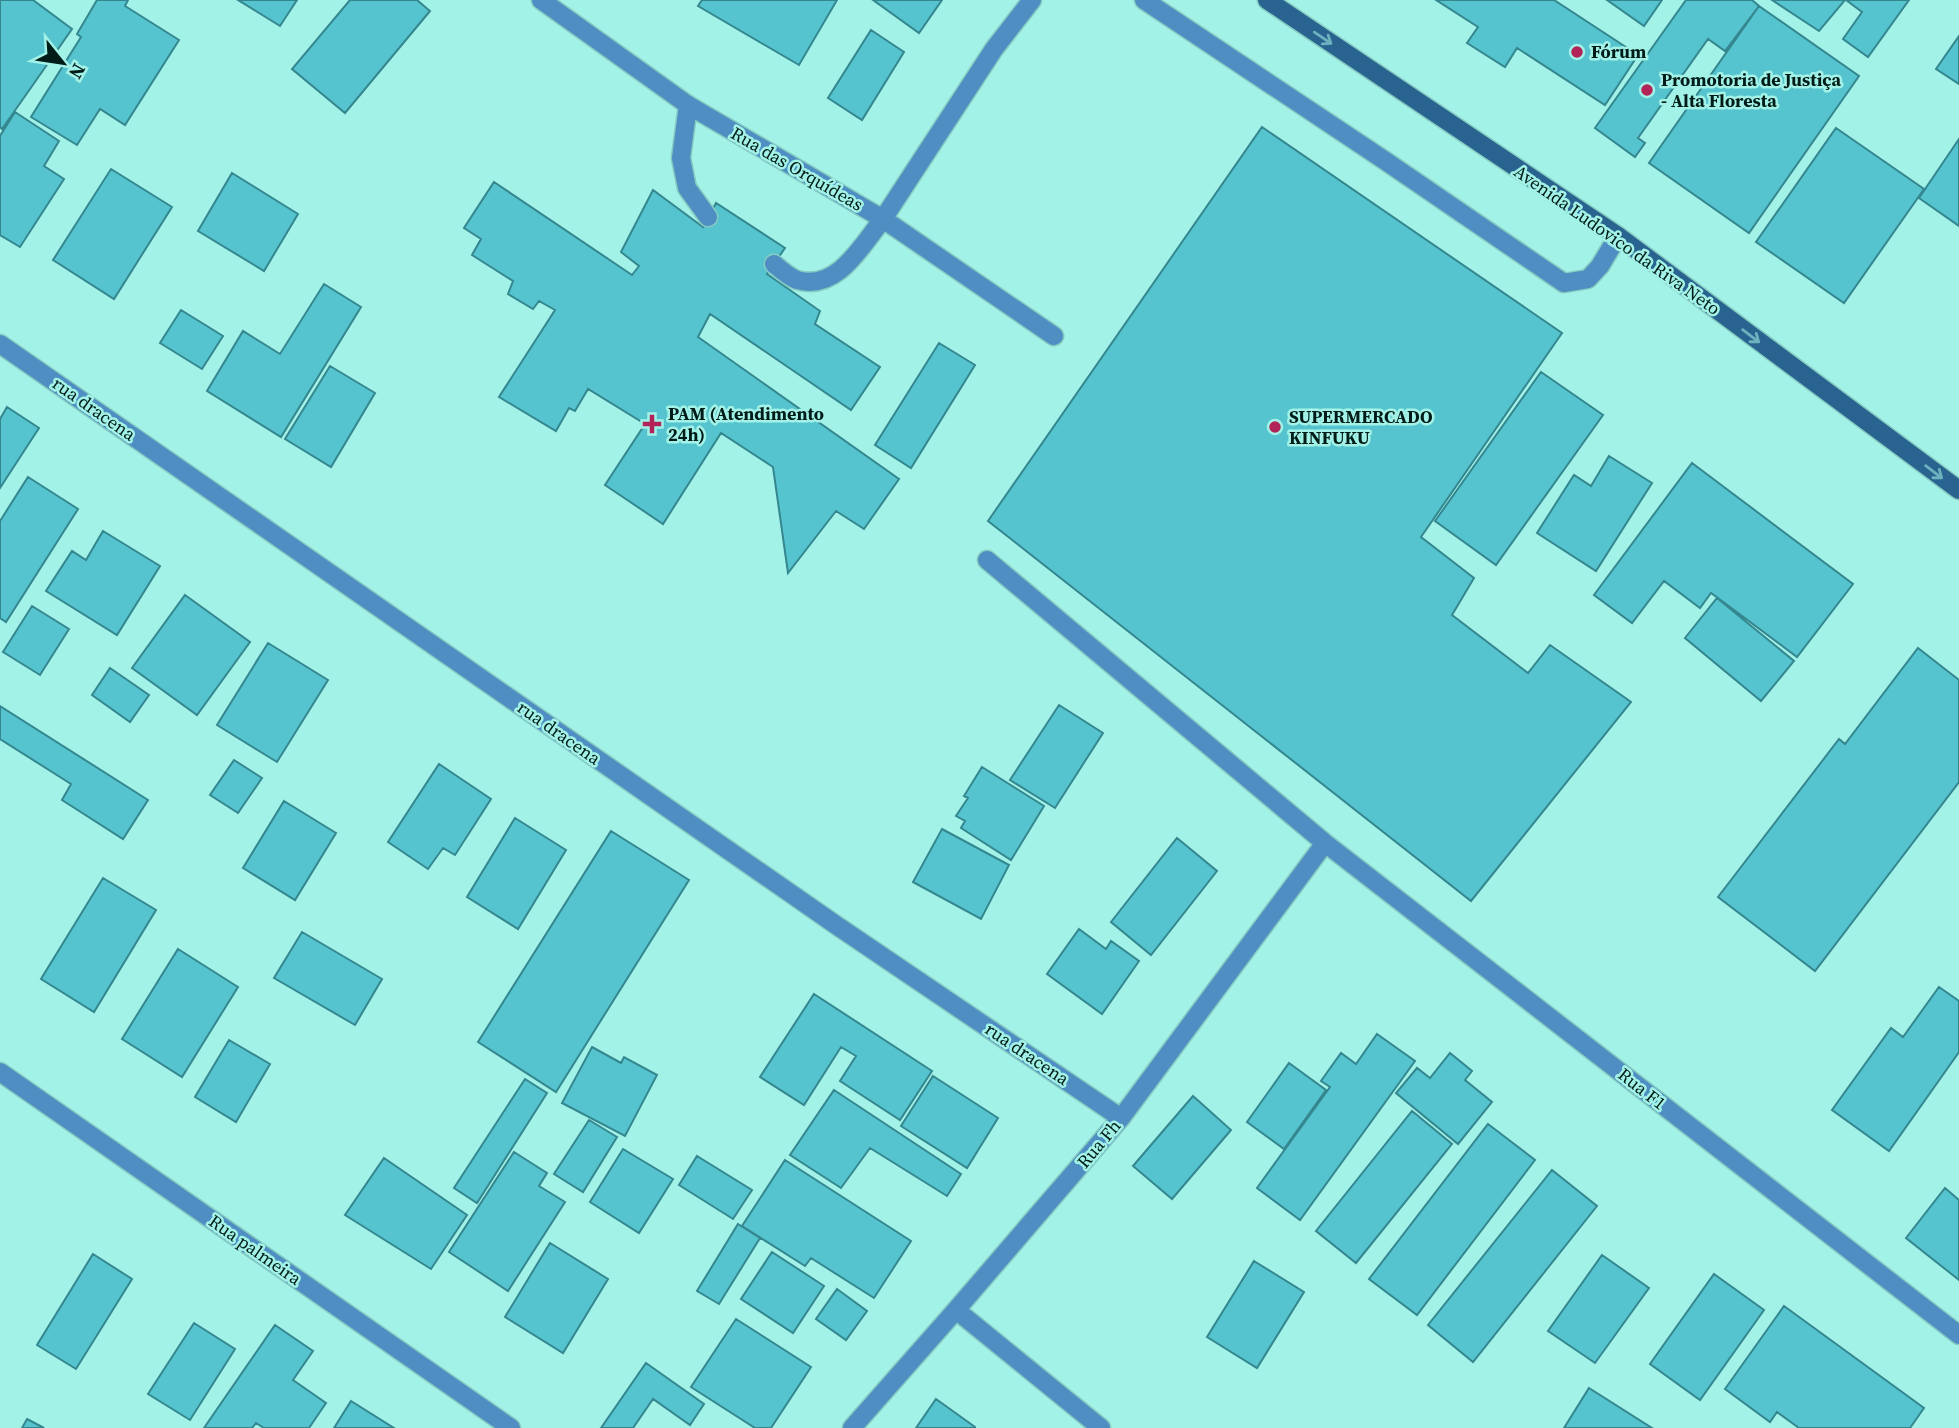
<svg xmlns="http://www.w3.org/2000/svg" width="1959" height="1428" font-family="'Source Serif 4',serif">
<rect width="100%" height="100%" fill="#a3f2e7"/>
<!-- building -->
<path fill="#56c4cf" stroke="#35878f" stroke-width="2" d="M0 0H33L72 29 2 129 0 127Z
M97 0H128L125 6 179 40 125 125 100 109 77 145 31 117 81 37 77 34Z
M238 0H297L280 26Z
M350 0H417L430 11 345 113 292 69Z
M702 0H837L799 65 698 6Z
M873 0H942L919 33Z
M1436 0H1554L1638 55 1605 105 1517 48 1505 67 1467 43 1478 27Z
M1607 0H1662L1644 26Z
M1686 0H1752L1759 6 1725 51 1708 39 1638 138 1645 143 1635 157 1595 128Z
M1772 0H1845L1819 31Z
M1846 0H1909L1868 57 1843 39 1862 12Z
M1759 6 1859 76 1749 233 1649 163Z
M871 30 904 52 862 120 828 98Z
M1959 36V84L1936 69Z
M15 112 59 141 44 166 64 179 20 247 0 235V136Z
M1262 127 1562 333 1421 537 1474 578 1452 615 1528 673 1550 645 1631 702 1471 901 988 521Z
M1836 128 1924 189 1844 303 1756 242Z
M1959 139V226L1919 198Z
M111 169 172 207 114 299 53 260Z
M232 173 298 214 264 271 198 231Z
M494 182 632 275 639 266 621 252 653 190 703 227 716 203 785 248 767 274 820 311 815 324 880 367 851 410 710 314 698 337 899 479 864 529 836 511 788 573 773 467 721 433 663 524 605 485 645 424 588 389 575 411 569 408 556 431 499 397 555 310 539 301 533 309 508 294 513 281 472 255 481 239 464 228Z
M324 284 361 307 281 437 207 391 243 331 280 354Z
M181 310 223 336 202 369 160 343Z
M939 343 975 365 911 468 875 445Z
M330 366 375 393 331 467 285 439Z
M1541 372 1603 415 1496 565 1435 521Z
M7 407 39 428 0 488V419Z
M1609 456 1652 483 1596 571 1537 533 1574 475 1591 486Z
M1692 463 1853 584 1797 657 1711 593 1700 608 1664 581 1632 623 1594 595Z
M28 477 78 509 6 622 0 618V521Z
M103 531 160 566 117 635 46 591 72 551 86 560Z
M185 595 250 642 197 715 132 668Z
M1717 598 1794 661 1761 701 1685 638Z
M32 606 69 629 40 675 3 652Z
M268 643 328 680 277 762 217 725Z
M1918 648 1959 680V782L1815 971 1718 897 1839 739 1845 744Z
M110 668 149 695 130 722 92 695Z
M1059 705 1103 733 1055 808 1010 780Z
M0 706 148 800 123 839 62 800 71 784 0 739Z
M234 760 262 778 238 813 210 795Z
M439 764 491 799 455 855 443 848 428 869 388 842Z
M982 767 1044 806 1011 860 961 828 965 821 956 816 968 798 964 796Z
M284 801 336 833 295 900 243 868Z
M515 818 566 850 518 929 467 897Z
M942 829 1009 865 981 919 913 882Z
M611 831 689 880 556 1092 478 1042Z
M1177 838 1217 871 1151 955 1111 922Z
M103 878 156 910 94 1012 41 979Z
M1079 929 1106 949 1111 941 1139 961 1102 1014 1047 974Z
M302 932 382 979 355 1025 274 978Z
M178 949 238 987 182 1077 122 1039Z
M1939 987 1959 1001V1052L1889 1151 1832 1110 1891 1028 1903 1037Z
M814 994 932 1071 900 1120 840 1081 856 1056 841 1047 804 1105 760 1077Z
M1377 1034 1415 1061 1300 1220 1257 1188 1330 1087 1321 1081 1341 1053 1356 1064Z
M229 1040 270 1064 236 1122 195 1097Z
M592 1047 621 1063 624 1057 657 1075 625 1136 562 1103Z
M1450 1053 1472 1071 1465 1080 1492 1102 1458 1144 1396 1093 1417 1068 1430 1078Z
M1289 1063 1326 1090 1284 1149 1247 1122Z
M933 1076 998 1118 967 1168 901 1126Z
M525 1079 547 1093 477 1203 454 1188Z
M834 1090 961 1174 947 1196 870 1148 841 1188 790 1155Z
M1193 1096 1231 1130 1172 1199 1133 1166Z
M1412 1111 1452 1144 1356 1263 1316 1231Z
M589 1120 617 1137 583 1192 554 1174Z
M1488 1124 1535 1160 1417 1315 1369 1279Z
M623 1149 673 1179 639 1233 590 1202Z
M514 1152 547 1173 539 1186 565 1202 508 1291 449 1252Z
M697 1156 752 1190 733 1219 679 1185Z
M384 1158 467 1215 431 1269 345 1215Z
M785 1160 911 1241 874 1298 811 1258 805 1266 742 1226Z
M1552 1170 1597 1206 1473 1362 1428 1325Z
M1945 1188 1959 1200V1280L1906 1238Z
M738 1224 760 1238 719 1304 697 1291Z
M550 1243 608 1279 563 1353 505 1317Z
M772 1252 824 1286 793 1333 741 1299Z
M93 1254 132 1279 76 1369 37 1345Z
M1602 1255 1649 1288 1595 1363 1548 1331Z
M1254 1261 1304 1292 1257 1368 1207 1337Z
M1714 1274 1764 1310 1700 1400 1650 1364Z
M837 1289 867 1311 846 1340 816 1319Z
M1784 1306 1924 1408 1910 1428H1799L1777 1412 1770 1422 1725 1389Z
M736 1319 811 1367 771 1428H755L691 1387Z
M194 1323 235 1349 190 1420 148 1394Z
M275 1325 313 1351 293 1380 326 1403 309 1428H264L256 1423 252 1428H204Z
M646 1363 704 1404 690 1425 653 1399 633 1428H601Z
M1589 1388 1652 1428H1564Z
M936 1399 975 1427V1428H916Z
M351 1401 394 1428H334Z
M27 1419 44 1428H22Z"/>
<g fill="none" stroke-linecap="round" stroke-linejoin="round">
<!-- lane casing -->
<g stroke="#86cbc2" stroke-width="21">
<path id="lane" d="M1144 0 1384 160 1564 283 1588 279 1600 266 1618 236
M688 105 681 158 687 188 708 217
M774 264C780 269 789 277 797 280 837 292 862 245 883 219"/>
</g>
<!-- street casing -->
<g stroke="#86cbc2" stroke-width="21">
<path id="street" d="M541 0 688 105 883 219 1054 336
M883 219 994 49 1032 0
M0 344 836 925 1121 1118
M987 560 1325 843 1959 1335
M0 1072 511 1428
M956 1310 1101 1428
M852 1428 956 1310 1121 1118 1325 843"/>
</g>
<!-- secondary casing -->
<g stroke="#86cbc2" stroke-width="21">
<path id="secondary" d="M1267 0 1618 236 1959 490"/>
</g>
<!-- lane -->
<use href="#lane" stroke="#4e8ec2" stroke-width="18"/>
<!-- street -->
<use href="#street" stroke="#4e8ec2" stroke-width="18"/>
<!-- secondary -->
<use href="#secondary" stroke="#29638f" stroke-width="18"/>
</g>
<!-- one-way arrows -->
<defs><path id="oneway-shaft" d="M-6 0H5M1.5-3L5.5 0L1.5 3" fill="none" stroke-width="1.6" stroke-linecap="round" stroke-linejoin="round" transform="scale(1.75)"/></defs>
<g stroke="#6cb2bf">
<use href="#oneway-shaft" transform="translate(1323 38) rotate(34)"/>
<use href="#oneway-shaft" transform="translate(1751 336) rotate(37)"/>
<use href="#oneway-shaft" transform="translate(1934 472) rotate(37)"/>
</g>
<!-- markers -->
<g fill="#b22358" stroke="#a3f2e7" stroke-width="2.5">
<circle cx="1577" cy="52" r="7"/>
<circle cx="1647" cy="90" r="7"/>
<path d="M648.5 413.5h7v7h7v7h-7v7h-7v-7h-7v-7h7z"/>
<circle cx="1275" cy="427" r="7"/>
</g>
<g text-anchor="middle" stroke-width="5" stroke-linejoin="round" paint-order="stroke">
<!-- poi labels -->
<g font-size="18" font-weight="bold" fill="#001c18" stroke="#a3f2e7" text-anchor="start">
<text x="1591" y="58">Fórum</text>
<text x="1661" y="86">Promotoria de Justiça<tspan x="1661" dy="21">- Alta Floresta</tspan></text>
<text x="668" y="420">PAM (Atendimento<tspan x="668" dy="21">24h)</tspan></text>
<text x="1289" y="423">SUPERMERCADO<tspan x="1289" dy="21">KINFUKU</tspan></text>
</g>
<!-- street labels -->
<g font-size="18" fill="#001c18" stroke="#a3f2e7">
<text transform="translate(797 169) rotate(30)" y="6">Rua das Orquídeas</text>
<text transform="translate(1617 240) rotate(35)" y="6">Avenida Ludovico da Riva Neto</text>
<text transform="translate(94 409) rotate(35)" y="6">rua dracena</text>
<text transform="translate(559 733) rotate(35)" y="6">rua dracena</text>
<text transform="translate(1027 1054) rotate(34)" y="6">rua dracena</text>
<text transform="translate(1642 1089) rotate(38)" y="6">Rua F1</text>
<text transform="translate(1099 1144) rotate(-50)" y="6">Rua Fh</text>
<text transform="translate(255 1250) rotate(35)" y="6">Rua palmeira</text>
</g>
</g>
<!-- north arrow -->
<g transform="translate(63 63) rotate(120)" stroke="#a3f2e7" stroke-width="5" paint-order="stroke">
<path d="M0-5L12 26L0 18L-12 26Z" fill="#001c18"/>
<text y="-10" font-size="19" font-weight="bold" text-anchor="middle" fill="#001c18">N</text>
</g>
</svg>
